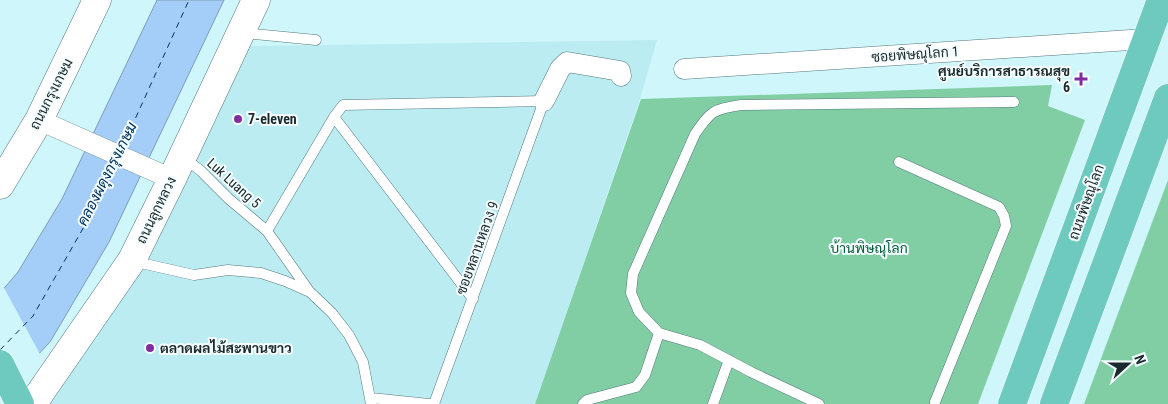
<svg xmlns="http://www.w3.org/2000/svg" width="1168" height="404" font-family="'Roboto Condensed',Sarabun,sans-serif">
<rect width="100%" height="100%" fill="#cff6fb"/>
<!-- built -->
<path fill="#baecf2" d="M657 40 640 99 535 404H36L79 350 250 46Z"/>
<!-- green -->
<path fill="#81cea5" d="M1052 85 1048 106 1085 120 978 404H535L641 99Z
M1168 180V404H1084Z"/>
<!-- water -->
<path fill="#a4cdf7" stroke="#7b9cba" d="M157 0H224L109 242 50 342 0 395V293L18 272 62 199Z"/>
<!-- pier -->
<path fill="#cff6fb" d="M3 286 41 356 0 397V289Z"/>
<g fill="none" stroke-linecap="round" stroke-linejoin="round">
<!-- ferry -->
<path stroke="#003560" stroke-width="1" stroke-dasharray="6 5" stroke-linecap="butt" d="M122 148 189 0
M0 350 33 316 97 204 115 165"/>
<!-- lane casing -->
<g stroke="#55797d" stroke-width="11">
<path id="lane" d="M243 33 316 40
M334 117 473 299
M183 157 201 171 229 199 267 231 309 291
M899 162 999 207 1004 216 1006 226 935 402
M267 231 334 117 343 105 544 101 434 404
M132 261 194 275 228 270 261 273 285 281 310 292 332 313 349 335 363 362 371 404
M659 333 700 345 751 372 819 404
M371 398 429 404
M583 404 587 400 636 387 645 375 659 333 639 312 631 293 633 274 695 134C711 111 713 109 741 105L1014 102
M713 404 729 360"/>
</g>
<!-- street casing -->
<g stroke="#55797d" stroke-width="21">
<path id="street" d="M684 69 1146 39
M544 101 560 69 567 62 620 71 621 76
M39 120 172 179"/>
</g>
<!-- secondary casing -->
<g stroke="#55797d" stroke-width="29">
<path id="secondary" d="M0 185 39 120 97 0
M31 404 38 396 132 260 172 179 256 0"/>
</g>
<!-- primary casing -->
<g stroke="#fff" stroke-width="29">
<path id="primary" d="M0 364 20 404
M1012 404 1161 0
M1054 404 1168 98"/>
</g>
<!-- lane -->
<use href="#lane" stroke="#fff" stroke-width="10"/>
<!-- street -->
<use href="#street" stroke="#fff" stroke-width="20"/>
<!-- secondary -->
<use href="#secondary" stroke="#fff" stroke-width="28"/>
<!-- primary -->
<use href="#primary" stroke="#6ecabf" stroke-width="28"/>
</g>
<!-- markers -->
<g fill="#812d9c" stroke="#f5fdfe" stroke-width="2">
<path d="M1078.5 71.5h5v5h5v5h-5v5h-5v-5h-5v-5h5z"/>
<circle cx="238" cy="119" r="5"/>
<circle cx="150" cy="348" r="5"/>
</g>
<g text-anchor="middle" stroke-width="4" stroke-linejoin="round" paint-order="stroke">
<!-- street labels -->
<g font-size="14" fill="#1b2a2c" stroke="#f5fdfe">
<text transform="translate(915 54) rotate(-4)" y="5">ซอยพิษณุโลก 1</text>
<text transform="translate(51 94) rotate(-63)" y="5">ถนนกรุงเกษม</text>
<text transform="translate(234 183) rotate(42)" y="5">Luk Luang 5</text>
<text transform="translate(1086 202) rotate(-70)" y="5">ถนนพิษณุโลก</text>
<text transform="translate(156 210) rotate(-64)" y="5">ถนนลูกหลวง</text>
<text transform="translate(477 248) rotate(-70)" y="5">ซอยหลานหลวง 9</text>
</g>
<!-- poi labels -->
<g font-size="14" font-weight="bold" fill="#1b2a2c" stroke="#f5fdfe" text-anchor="start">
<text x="1070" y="76" text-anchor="end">ศูนย์บริการสาธารณสุข<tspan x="1070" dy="16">6</tspan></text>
<text x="248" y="124">7-eleven</text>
<text x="160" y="353">ตลาดผลไม้สะพานขาว</text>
</g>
<!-- park labels -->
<g font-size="14" fill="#0a5c3b" stroke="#f5fdfe">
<text x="869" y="253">บ้านพิษณุโลก</text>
</g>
<!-- water labels -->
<g font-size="15" font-style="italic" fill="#003560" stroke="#f5fdfe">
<text transform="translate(107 174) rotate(-63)" y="5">คลองผดุงกรุงเกษม</text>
</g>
</g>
<!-- north arrow -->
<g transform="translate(1128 364) rotate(69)" stroke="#f5fdfe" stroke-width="4" paint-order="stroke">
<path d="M0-4L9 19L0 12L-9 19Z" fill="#1b2a2c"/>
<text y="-8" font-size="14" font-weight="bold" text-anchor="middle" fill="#1b2a2c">N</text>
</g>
</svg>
